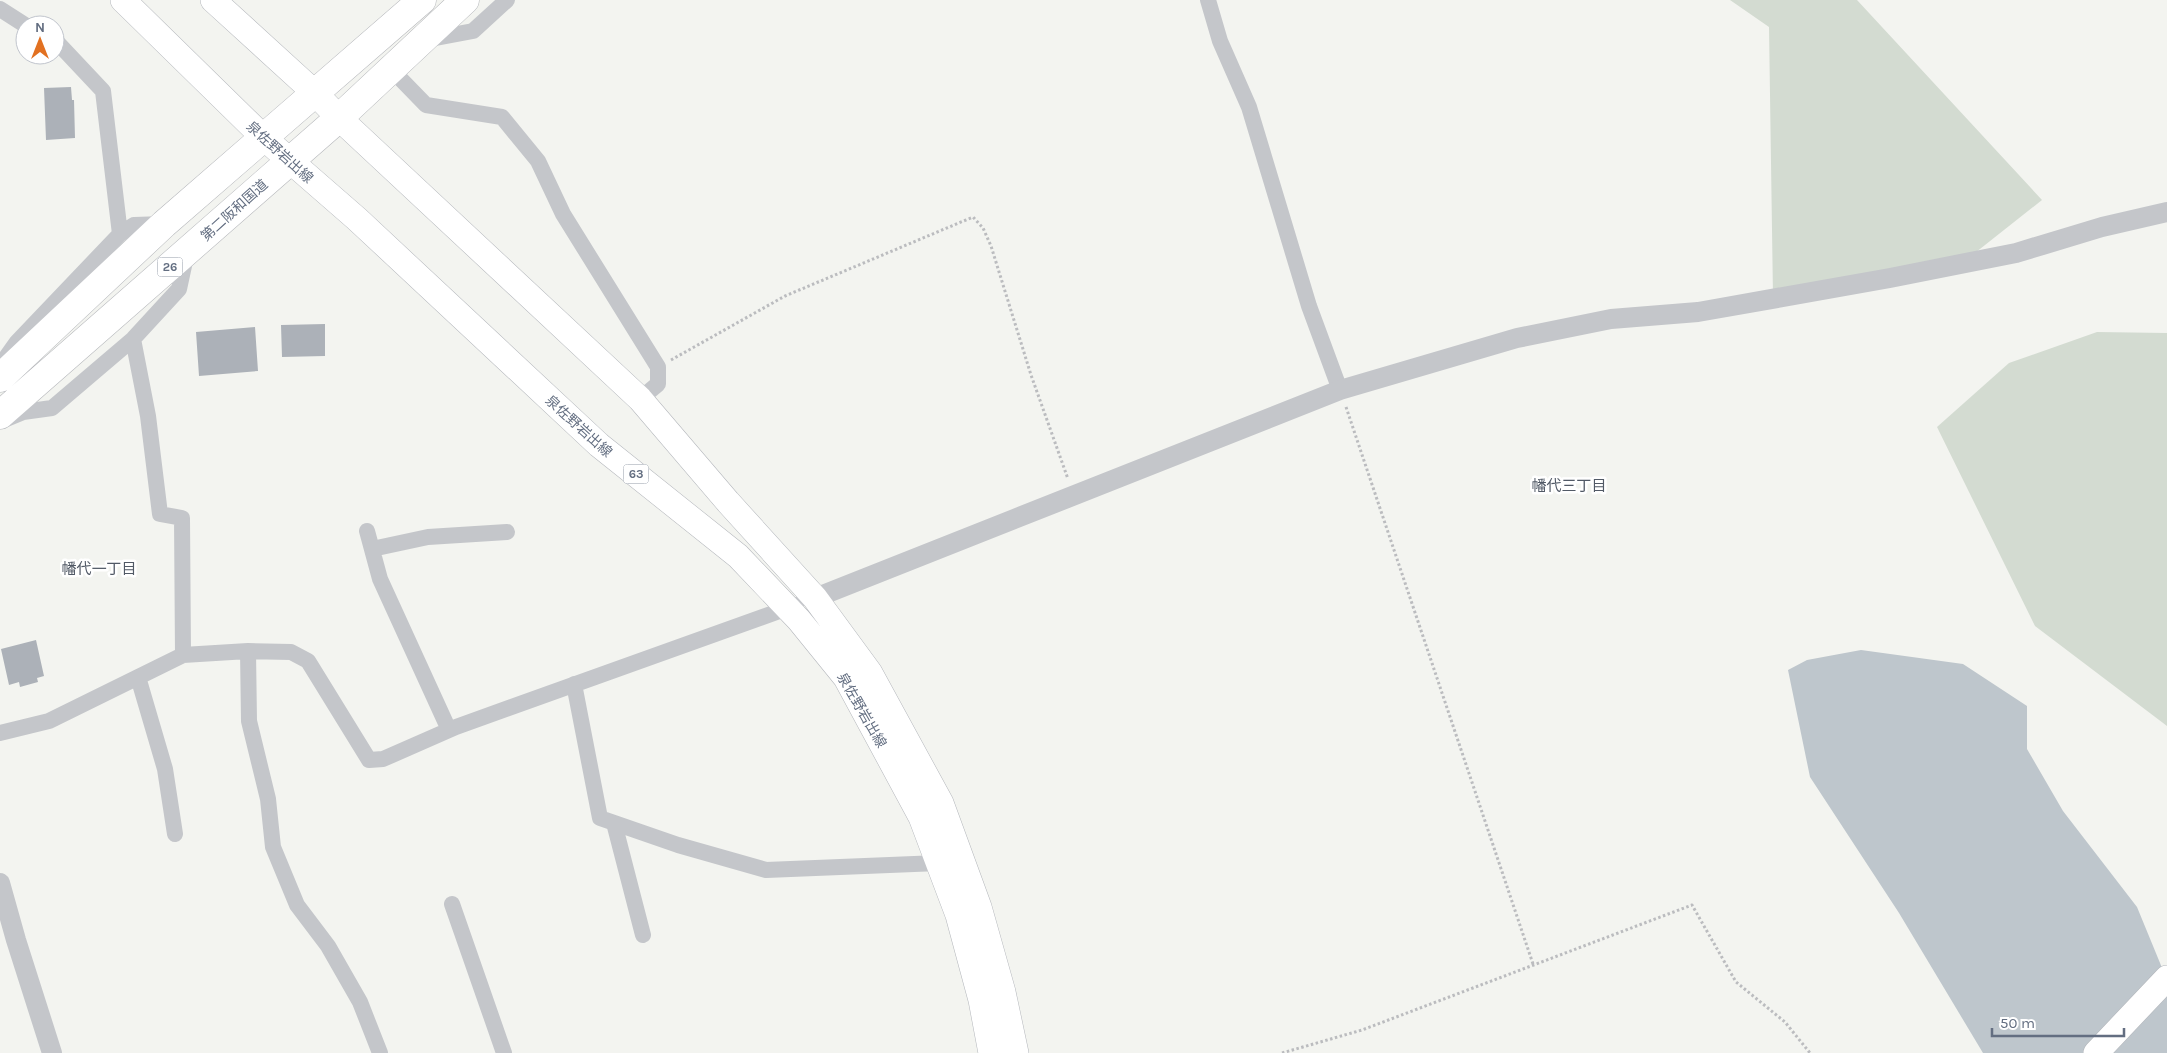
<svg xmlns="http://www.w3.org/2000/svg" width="2167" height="1053" font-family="Karla,'Noto Sans JP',sans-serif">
<rect width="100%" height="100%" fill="#f3f4f0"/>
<!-- green -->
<path fill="#d3dbd1" d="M1730 0H1857L2042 200 1961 264 1773 297 1769 27Z
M2097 332 2167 333V726L2035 626 1937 427 2009 363Z"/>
<!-- water -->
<path fill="#bec6cc" d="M1861 650 1963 664 2027 706V749L2063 811 2137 907 2167 980V1053H1983L1899 913 1810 777 1788 670 1807 660Z"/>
<!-- building -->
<path fill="#acb1b8" d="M71 87 72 100H74L75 138 46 140 44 88Z
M325 324V356L282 357 281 325Z
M255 327 258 371 199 376 196 332Z
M36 640 44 676 37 678 38 682 20 687 19 682 9 685 1 649Z"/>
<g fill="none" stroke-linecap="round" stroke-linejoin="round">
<!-- primary casing -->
<g stroke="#b4b7bc" stroke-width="26">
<path id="primary" d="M123 0 264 138 357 219 599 445 738 556 799 620 846 678 921 817 958 915 981 1000 991 1053
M213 0 315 93 339 118 640 399 728 502 815 598 870 673 941 803 979 907 1003 992 1016 1053
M2096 1053 2167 978"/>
</g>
<!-- trunk casing -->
<g stroke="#b4b6ba" stroke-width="29">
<path id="trunk" d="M0 378 164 224 422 0
M0 415 339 118 465 0"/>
</g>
<!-- path -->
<path stroke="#bbbcbf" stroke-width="3" stroke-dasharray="2.5 2.5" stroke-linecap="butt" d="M671 360 785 296 973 217 983 228 991 246 1031 375 1068 479
M1346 407 1533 964
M1282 1053 1362 1030 1692 905 1736 982 1785 1022 1810 1053"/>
<!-- minor -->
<path stroke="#c4c6ca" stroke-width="16" d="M1208 0 1220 41 1249 107 1309 306 1340 390
M0 9 25 25
M55 40 103 91 120 234 134 225 164 224
M425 40 473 31 507 0
M390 68 426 105 502 117 538 161 563 214 658 367V384L640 399
M133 339 148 416 160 514 182 518 183 655
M2 363 17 342 120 234
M6 419 23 412 52 408 133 339 179 289 187 252
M367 531 380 579 449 730
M372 549 428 537 507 532
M248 651 249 721 268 799 273 847 297 905 328 946 360 1002 380 1053
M138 677 165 769 175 834
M574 684 600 818 678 845 766 870 939 863
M0 733 49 721 183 655 248 651 291 652 308 661 369 760 383 759 456 727 796 605
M614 823 643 935
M452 904 504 1053"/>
<!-- tertiary -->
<path stroke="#c4c6ca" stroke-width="20" d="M815 598 1340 390 1517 338 1611 319 1698 312 1890 278 2016 253 2102 227 2167 212
M0 883 16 940 52 1053"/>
<!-- primary -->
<use href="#primary" stroke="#fff" stroke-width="25"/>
<!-- trunk -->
<use href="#trunk" stroke="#fff" stroke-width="28"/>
</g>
<g text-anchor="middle" stroke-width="5" stroke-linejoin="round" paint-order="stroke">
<!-- shield labels -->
<g fill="#fff" stroke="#929aa7" stroke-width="1">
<rect x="157.5" y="257.5" width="25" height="19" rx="4"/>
<rect x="623.5" y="464.5" width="25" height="19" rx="4"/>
</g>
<g font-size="12" font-weight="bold" fill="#636e81">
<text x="170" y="271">26</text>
<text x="636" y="478">63</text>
</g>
<!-- street labels -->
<g font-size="14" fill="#636e81" stroke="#fff">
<text transform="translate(280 152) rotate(42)" y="5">泉佐野岩出線</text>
<text transform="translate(234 210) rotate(-42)" y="5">第二阪和国道</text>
<text transform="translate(579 426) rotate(42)" y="5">泉佐野岩出線</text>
<text transform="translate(862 710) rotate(60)" y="5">泉佐野岩出線</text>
</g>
<!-- neighbourhood labels -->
<g font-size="15" fill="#515966" stroke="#fff">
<text x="1569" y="491">幡代三丁目</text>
<text x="99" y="574">幡代一丁目</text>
</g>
</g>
<!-- north arrow -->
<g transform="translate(40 40)"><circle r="24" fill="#ffffff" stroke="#c1c5cd"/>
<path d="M0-4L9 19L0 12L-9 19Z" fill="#e27121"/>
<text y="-8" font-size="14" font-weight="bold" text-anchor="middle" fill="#636e81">N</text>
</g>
<!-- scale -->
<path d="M1992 1028v8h132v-8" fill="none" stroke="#636e81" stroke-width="2.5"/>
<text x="2000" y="1028" font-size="15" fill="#636e81" stroke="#ffffff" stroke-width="4" paint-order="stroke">50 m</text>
</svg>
